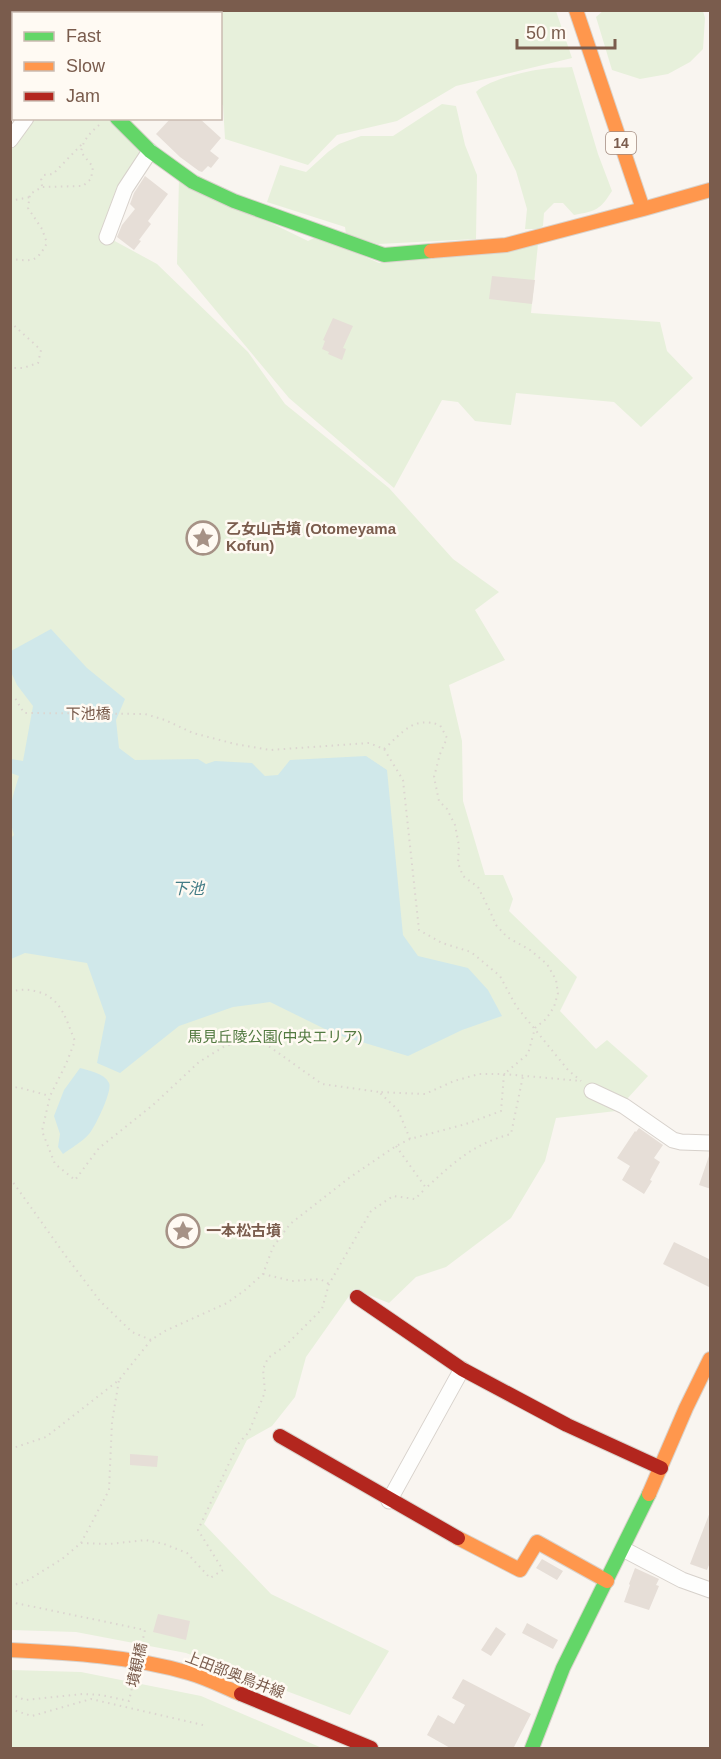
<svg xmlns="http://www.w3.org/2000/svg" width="721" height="1759" font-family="Helvetica,'Noto Sans JP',sans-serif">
<rect width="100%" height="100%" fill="#f9f5f0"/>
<!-- green -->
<path fill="#e7f0db" d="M604 10 703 11 705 18 703 49 690 62 668 74 640 79 612 70 596 17Z
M66 11H556L572 58 456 86 397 121 337 135 308 165 225 139 223 105 220 104V14H66Z
M572 67 598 154 612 191C600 210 596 211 574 215L563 203H554L544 213 543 226 538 229H525L527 209 516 171 476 92C488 80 526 71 543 69 553 67 563 68 572 67Z
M442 104 456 106 465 145 477 175 476 239 378 244 346 234 345 227 267 202 280 165 306 172 328 152 339 144 361 136H393Z
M34 119H109L141 154 117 187 100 233 157 264 248 352 285 404 389 488 453 559 499 592 475 610 505 660 449 685 462 741 463 801 485 875H503L513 899 509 911 577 977 560 1011 596 1049 607 1040 648 1076 616 1111 556 1118 545 1161 511 1218 446 1267 416 1277 389 1303 354 1289 306 1357 295 1397 272 1426 247 1440 204 1524 271 1594 389 1651 350 1715 186 1653 76 1632 11 1630V150Z
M179 178 308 241 318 236 379 263 538 244 531 313 660 322 667 351 693 378 641 427 614 402 516 393 511 425 475 421 458 402 442 400 394 488 289 398 177 264Z
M11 1670 81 1672 201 1696 322 1748H11Z"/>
<!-- water -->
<path fill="#d0e8ea" d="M51 629 87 668 125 699 116 720 119 748 135 760 198 759 206 764 215 761 252 763 265 776 278 775 290 760 366 756 387 770 403 935 418 956 468 968 488 990 502 1016 462 1030 408 1056 335 1034 270 1002 233 1007 179 1026 120 1073 97 1063 106 1017 87 963 25 953 11 959 10 839 14 835C7 813 12 798 19 776L11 773V759L23 761 33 706 17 685 11 672V651Z
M80 1068C90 1071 104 1073 109 1083 113 1090 95 1127 89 1134 82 1142 71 1148 63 1154L58 1147 60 1134 54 1116 64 1090Z"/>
<!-- building -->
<path fill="#e6ded7" d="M171 118H199L221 138 210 151 219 158 211 168 208 166 202 172 199 171 180 157 156 134Z
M145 176 168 194 148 221 151 224 139 240 141 241 134 250 117 237 122 225 135 209 130 204 134 193Z
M492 276 535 280 532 304 489 299Z
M333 318 353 326 343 348 346 349 342 360 328 354 329 352 322 349 325 341 323 340Z
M639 1128 663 1145 654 1158 660 1162 650 1180 652 1181 644 1194 622 1180 630 1166 617 1158 635 1131 636 1132Z
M709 1156 711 1157V1189L699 1185Z
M674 1242 711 1260V1288L663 1264Z
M130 1454 158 1456 157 1467 130 1465Z
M710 1512 711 1560 707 1570 690 1564Z
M542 1559 563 1571 557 1580 536 1568Z
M635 1568 659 1579 656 1585 659 1586 649 1610 624 1602 630 1585 629 1584Z
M158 1614 190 1621 186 1640 153 1632Z
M527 1623 558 1640 553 1649 522 1633Z
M496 1627 506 1634 491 1656 481 1650Z
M463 1679 531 1714 513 1749H452L427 1735 438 1715 454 1724 465 1705 452 1698Z"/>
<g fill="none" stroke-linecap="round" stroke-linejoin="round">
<!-- street casing -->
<g stroke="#d7d1cb" stroke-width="17">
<path id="street" d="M61 10 62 14
M10 49 14 50
M10 140 26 118
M107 237 125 189 150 151
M592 1091 624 1106 673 1140 681 1142 710 1143
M389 1501 462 1369
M623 1549 682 1580 710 1590"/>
</g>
<!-- fast casing -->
<g stroke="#d9d2cb" stroke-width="16">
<path id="fast" d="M117 118 150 151 193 182 234 201 384 255 431 251
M532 1748 563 1668 649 1494"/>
</g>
<!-- slow casing -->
<g stroke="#d9d2cb" stroke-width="16">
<path id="slow" d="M576 10 643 209 710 190
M431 251 506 245 643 209
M649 1494 686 1408 710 1359
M458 1538 520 1570 537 1542 607 1581
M10 1650C70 1653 131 1656 189 1673 207 1678 224 1687 241 1694"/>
</g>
<!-- jam casing -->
<g stroke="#d9d2cb" stroke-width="16">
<path id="jam" d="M357 1297 462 1369 567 1425 661 1468
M280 1436 458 1538
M241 1694 371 1748"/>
</g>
<!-- path -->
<path stroke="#dcd5d0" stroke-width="2" stroke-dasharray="1.5 4.5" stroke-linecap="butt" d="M122 10 123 14
M42 186 41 180 44 175 53 174 83 143
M10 201 30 197
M10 259C33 261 36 263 47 243L42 229 28 208 30 194 42 187 83 186 91 179 93 167 81 152C83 140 90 133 99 125
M10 322 41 350 38 363 23 368H10
M10 697 15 698 24 713 145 714 165 720 193 733 235 744 270 750 369 743 384 749 403 780 419 930 442 943 471 952 500 976 516 1006 568 1070 581 1081
M10 992C20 989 29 989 39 992 62 999 66 1020 75 1041L66 1064 50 1096 42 1131 55 1164 75 1180 99 1148 153 1105 199 1062 225 1046 250 1041 270 1047 322 1084 379 1092
M10 1090 17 1087 50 1096
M410 1139 398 1110 379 1092 425 1094 454 1081 479 1074H504L581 1081
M396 1146 426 1188C454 1162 473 1144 511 1134L523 1076
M10 1178 65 1255 100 1301 132 1332 151 1340
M263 1274 292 1281 320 1279 329 1284
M10 1449 46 1437 119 1380 151 1340 165 1331 227 1303 245 1290 263 1274 273 1247 290 1224 349 1178 396 1146 410 1139 466 1124 501 1111 504 1074 528 1054 535 1028 546 1019 554 1007 558 993 556 980 547 964 530 950 507 937 496 925 489 909 478 887 463 876 458 863 459 846 455 825 447 809 439 801 434 777 440 754 447 738 440 725C413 716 403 732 384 749
M81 1543 109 1544 146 1540 164 1544 187 1553 210 1578 223 1570 198 1530 238 1444 249 1432 265 1392 263 1369 268 1358 285 1346 322 1309 329 1284 371 1211 393 1196 415 1199 426 1188
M10 1586 25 1582 62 1559 81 1543 109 1490 112 1422 119 1380
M10 1602 25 1605
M10 1709 32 1716 91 1699 203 1725"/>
<!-- street -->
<use href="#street" stroke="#fefefd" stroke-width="15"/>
<!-- fast -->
<use href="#fast" stroke="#63d668" stroke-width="14"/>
<!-- slow -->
<use href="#slow" stroke="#ff974d" stroke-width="14"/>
<!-- jam -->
<use href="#jam" stroke="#b3261e" stroke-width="14"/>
<!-- path-bridge -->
<path stroke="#dcd5d0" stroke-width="2" stroke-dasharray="1.5 4.5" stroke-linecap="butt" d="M10 1694 25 1700 83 1694 101 1695 129 1701 145 1630 25 1605"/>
</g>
<!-- icons -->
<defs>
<g id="sight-ring" transform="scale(1.725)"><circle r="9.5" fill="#fffaf3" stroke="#a69286" stroke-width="1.5"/><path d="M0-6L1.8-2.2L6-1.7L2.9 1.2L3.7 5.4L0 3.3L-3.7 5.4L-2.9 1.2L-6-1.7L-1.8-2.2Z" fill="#a69286"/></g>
</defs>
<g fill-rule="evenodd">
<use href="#sight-ring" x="203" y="538"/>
<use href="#sight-ring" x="183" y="1231"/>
</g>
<g text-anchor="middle" stroke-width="5" stroke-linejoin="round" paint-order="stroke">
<!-- shield labels -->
<rect fill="#fffaf3" stroke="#a28b7f" stroke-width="1.5" x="606" y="132" width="30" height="22" rx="4.5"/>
<g font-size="14" font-weight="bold" fill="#7a5c4d">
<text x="621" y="148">14</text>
</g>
<!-- poi labels -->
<g font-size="15" font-weight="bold" fill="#7a5c4d" stroke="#fffaf3" text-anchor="start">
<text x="226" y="534">乙女山古墳 (Otomeyama<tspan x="226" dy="17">Kofun)</tspan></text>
<text x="206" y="1236">一本松古墳</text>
</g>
<!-- street labels -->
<g font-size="15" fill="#7a5c4d" stroke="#fffaf3">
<text x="88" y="719">下池橋</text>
<text transform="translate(137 1665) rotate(-78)" y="5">墳観橋</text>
<text transform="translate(235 1675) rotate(21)" y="5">上田部奥鳥井線</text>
</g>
<!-- park labels -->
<g font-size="15" fill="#537a41" stroke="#fffaf3">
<text x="275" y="1042">馬見丘陵公園(中央エリア)</text>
</g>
<!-- water labels -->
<g font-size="16" font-style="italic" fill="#437c86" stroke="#fffaf3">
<text x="188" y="894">下池</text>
</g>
</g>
<!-- border -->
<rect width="721" height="1759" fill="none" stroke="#7a5c4d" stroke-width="24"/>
<!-- legend -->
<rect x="12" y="12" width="210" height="108" fill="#fffaf3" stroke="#cabbb1" stroke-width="1.5"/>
<rect x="24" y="32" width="30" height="9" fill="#63d668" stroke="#cabbb1" stroke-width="1.5"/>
<text x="66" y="42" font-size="18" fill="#7a5c4d">Fast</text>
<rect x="24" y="62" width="30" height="9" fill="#ff974d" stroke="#cabbb1" stroke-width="1.5"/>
<text x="66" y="72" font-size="18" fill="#7a5c4d">Slow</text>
<rect x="24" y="92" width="30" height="9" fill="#b3261e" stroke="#cabbb1" stroke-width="1.5"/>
<text x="66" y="102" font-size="18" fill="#7a5c4d">Jam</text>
<!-- scale -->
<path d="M517 39v9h98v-9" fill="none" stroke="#7a5c4d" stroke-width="3"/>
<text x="526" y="39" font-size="18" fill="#7a5c4d" stroke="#fffaf3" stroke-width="4.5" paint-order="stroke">50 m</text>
</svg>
